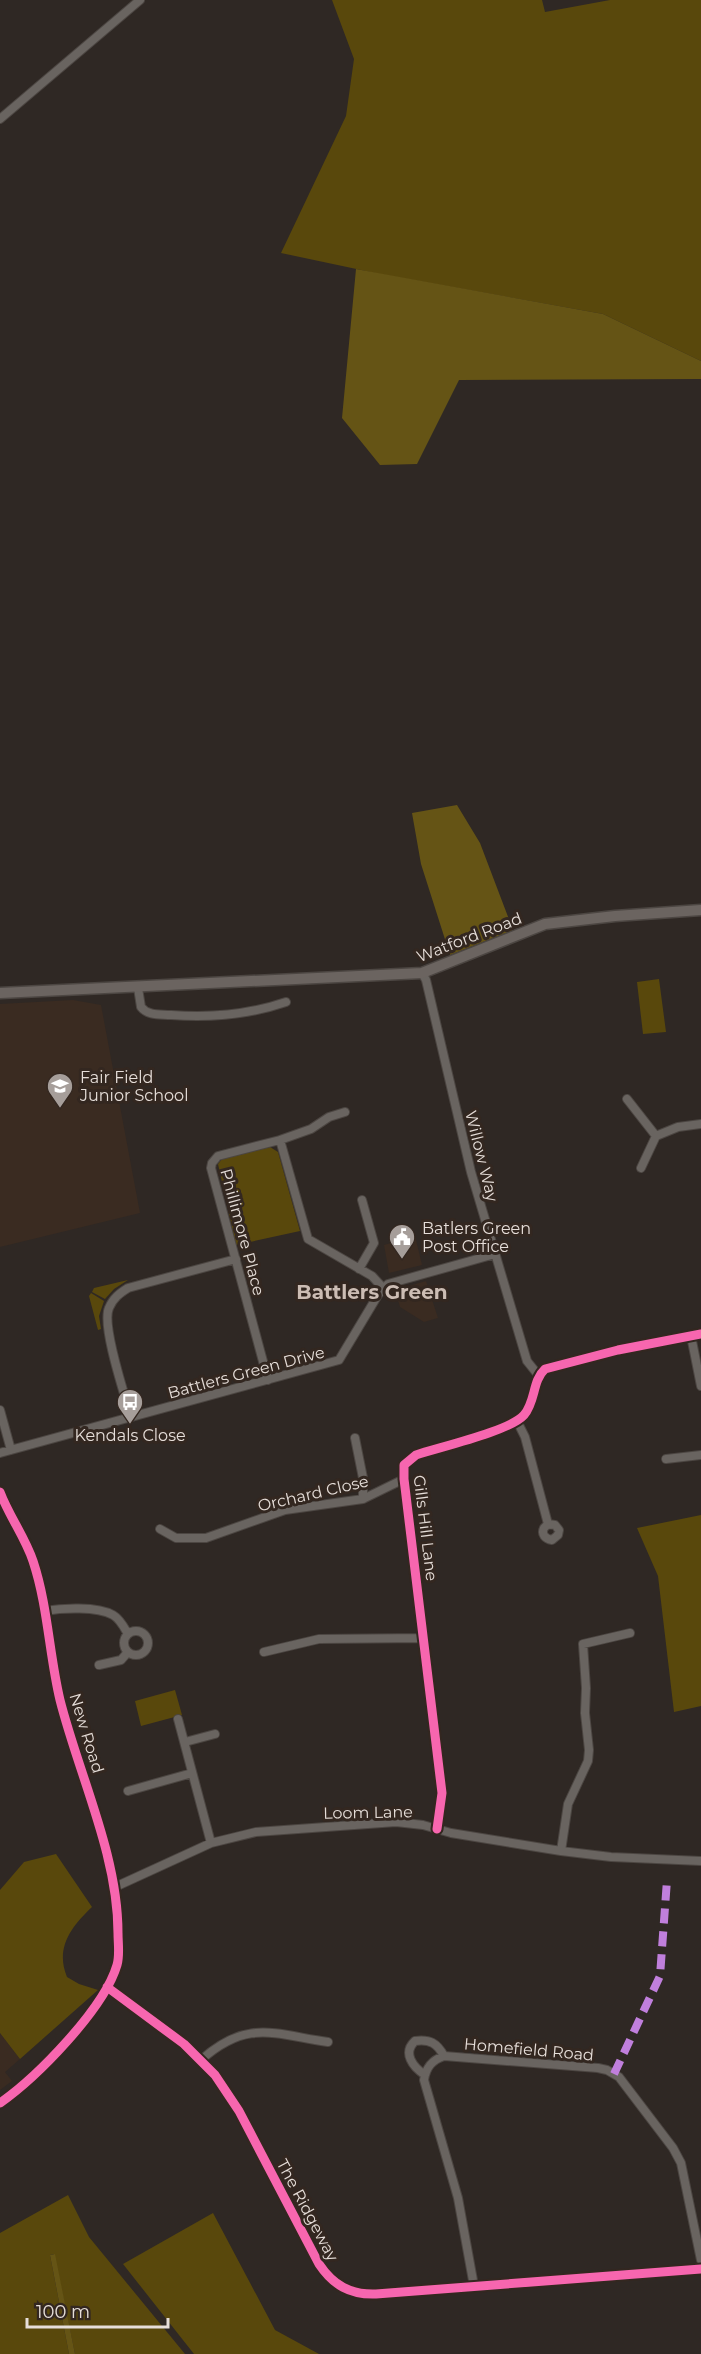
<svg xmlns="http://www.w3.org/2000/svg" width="701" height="2354" font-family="Montserrat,sans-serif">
<rect width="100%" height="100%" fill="#2f2824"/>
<!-- built -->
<path fill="#3a2b21" d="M73 1000 101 1005 140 1213 0 1247V1004Z
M415 1236 422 1265 389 1273 384 1245Z
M426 1281 438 1318 424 1322 400 1307 395 1290Z
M0 2033 20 2059 5 2072 12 2081 0 2090Z"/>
<!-- green -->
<path fill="#59480c" d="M332 0H542L545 12 610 0H701V361L603 314 380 274 281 253 346 116 354 59Z
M659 979 666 1032 643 1034 637 982Z
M270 1147 278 1152 300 1231 236 1245 218 1164 222 1159Z
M128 1280 114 1289 105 1299 92 1292 94 1288Z
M91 1293 104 1301 99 1316 101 1329 98 1330 89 1296Z
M701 1515V1706L674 1712 658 1576 637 1528Z
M175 1690 182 1715 141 1726 135 1701Z
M56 1854 92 1907C71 1927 55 1948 67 1977L79 1984 98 1990 20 2059 0 2033V1890L24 1862Z
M68 2195 89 2237 185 2354H75L54 2254 50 2255 69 2354H0V2233Z
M213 2213 275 2330 319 2354H194L123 2264Z"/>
<!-- forest -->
<path fill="#655415" d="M356 269 603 314 701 361V379L459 380 417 464 380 465 342 418Z
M457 805 480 843 513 930 450 955 421 864 412 813Z
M55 2254 75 2354H69L50 2255Z"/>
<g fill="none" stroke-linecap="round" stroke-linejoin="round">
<!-- street casing -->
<g stroke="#4c4642" stroke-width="10">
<path id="street" d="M0 119 140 0
M422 973 426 980 471 1172 527 1361 539 1376
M138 988 141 1007C148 1016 160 1014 171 1015 210 1018 248 1015 286 1002
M627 1099 656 1136
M280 1140 311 1129 329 1117 345 1112
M641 1168 656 1136 678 1127 701 1124
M359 1269 374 1243 362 1200
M691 1336 701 1386
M268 1380 211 1168 212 1163 218 1156 280 1140 308 1239 372 1276 383 1288
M0 1410 11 1450
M131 1417C125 1396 101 1325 109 1308 113 1298 120 1293 128 1288L236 1259
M517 1421 525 1437 548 1524 555 1525 559 1530 558 1535 552 1540C545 1539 541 1534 544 1528L548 1524
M355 1438 363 1478V1499
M0 1453 339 1360 378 1295 388 1284 495 1254
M666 1459 701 1455
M0 1492C9 1516 25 1537 33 1561 48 1606 49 1654 60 1700 79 1775 118 1855 118 1933 118 1944 120 1955 117 1965 104 2009 37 2077 0 2103
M160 1529 176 1538H206L285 1510 363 1499 404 1479
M44 1611C62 1608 97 1606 113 1615 120 1619 124 1627 128 1634
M124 1643a12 12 0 1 1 24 0a12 12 0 1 1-24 0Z
M264 1652 319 1639 424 1638
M99 1665 121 1660 128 1652
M178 1719 211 1843
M185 1742 215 1734
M128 1791 192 1773
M437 1829 442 1793 404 1479V1465L416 1455C440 1447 510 1431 524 1415 536 1401 532 1381 545 1369L618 1350 701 1334
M561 1851 568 1804 588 1761 589 1750 585 1713 586 1688 583 1644 630 1633
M115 1887 211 1843 256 1832 396 1822 423 1825 451 1833 561 1851 611 1857 701 1861
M107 1987 184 2044 215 2075 239 2111 319 2264C333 2285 350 2295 376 2294L701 2269
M201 2060C247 2019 273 2034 328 2042
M425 2075C413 2067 402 2053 415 2041 430 2039 437 2043 444 2056
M474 2286 458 2198 424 2080C426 2067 432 2060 444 2056L598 2068 607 2070 619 2077 673 2148 681 2163 701 2260"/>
</g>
<!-- secondary casing -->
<g stroke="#4c4642" stroke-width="13">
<path id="secondary" d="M0 993 422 973 545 924 615 916 701 910"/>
</g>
<!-- street -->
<use href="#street" stroke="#696460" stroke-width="8"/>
<!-- secondary -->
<use href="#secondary" stroke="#6b6460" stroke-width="10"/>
<!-- quiet -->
<path stroke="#c07fdc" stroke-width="8" stroke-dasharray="15 8" stroke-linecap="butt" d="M614 2074 660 1976 667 1880"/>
<!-- cycleway casing -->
<g stroke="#332720" stroke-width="13">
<path id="cycleway" d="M0 1492C9 1516 25 1537 33 1561 48 1606 49 1654 60 1700 79 1775 118 1855 118 1933 118 1944 120 1955 117 1965 104 2009 37 2077 0 2103
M437 1829 442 1793 404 1479V1465L416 1455C440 1447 510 1431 524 1415 536 1401 532 1381 545 1369L618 1350 701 1334
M107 1987 184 2044 215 2075 239 2111 319 2264C333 2285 350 2295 376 2294L701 2269"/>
</g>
<!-- cycleway -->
<use href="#cycleway" stroke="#f766af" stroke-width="9"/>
</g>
<!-- icons -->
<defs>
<g id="school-pin" transform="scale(1.35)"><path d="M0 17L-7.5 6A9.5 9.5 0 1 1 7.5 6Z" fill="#a69e9a" stroke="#332720"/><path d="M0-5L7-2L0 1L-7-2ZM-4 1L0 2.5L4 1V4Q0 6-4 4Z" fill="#fff"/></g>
<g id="civic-pin" transform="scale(1.35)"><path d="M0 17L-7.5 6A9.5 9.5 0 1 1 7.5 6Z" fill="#a69e9a" stroke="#332720"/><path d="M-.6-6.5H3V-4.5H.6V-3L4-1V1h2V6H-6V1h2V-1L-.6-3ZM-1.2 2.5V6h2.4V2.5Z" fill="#fff"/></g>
<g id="bus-pin" transform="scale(1.35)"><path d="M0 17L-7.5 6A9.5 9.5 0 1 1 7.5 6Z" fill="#a69e9a" stroke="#332720"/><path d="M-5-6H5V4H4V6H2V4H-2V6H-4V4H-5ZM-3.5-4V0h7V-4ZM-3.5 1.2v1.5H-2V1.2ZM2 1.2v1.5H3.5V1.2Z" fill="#fff"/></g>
</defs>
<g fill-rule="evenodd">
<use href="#school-pin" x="60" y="1086"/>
<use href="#civic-pin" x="402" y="1237"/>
<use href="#bus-pin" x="130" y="1402"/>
</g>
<g text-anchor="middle" stroke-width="6" stroke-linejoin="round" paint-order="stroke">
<!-- street labels -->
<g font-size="16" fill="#e6ded9" stroke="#332720">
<text transform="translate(469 937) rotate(-21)" y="6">Watford Road</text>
<text transform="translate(482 1156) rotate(76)" y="6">Willow Way</text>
<text transform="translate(243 1232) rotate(75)" y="6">Phillimore Place</text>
<text transform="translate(246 1372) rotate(-15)" y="6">Battlers Green Drive</text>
<text transform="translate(313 1493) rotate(-13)" y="6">Orchard Close</text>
<text transform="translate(426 1528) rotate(83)" y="6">Gills Hill Lane</text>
<text transform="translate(87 1733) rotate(73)" y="6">New Road</text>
<text transform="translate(368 1812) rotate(-1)" y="6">Loom Lane</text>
<text transform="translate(529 2049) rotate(5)" y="6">Homefield Road</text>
<text transform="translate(308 2210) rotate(62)" y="6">The Ridgeway</text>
</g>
<!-- poi labels -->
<g font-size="16" fill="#e6ded9" stroke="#332720" text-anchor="start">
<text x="80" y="1083">Fair Field<tspan x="80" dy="18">Junior School</tspan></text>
<text x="422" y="1234">Batlers Green<tspan x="422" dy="18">Post Office</tspan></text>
<text x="130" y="1441" text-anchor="middle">Kendals Close</text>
</g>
<!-- quarter labels -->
<g font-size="20" font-weight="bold" fill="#ccbdb4" stroke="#332720">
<text x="372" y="1299">Battlers Green</text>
</g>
</g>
<!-- scale -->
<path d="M27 2318v9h141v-9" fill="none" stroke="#e6ded9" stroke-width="3"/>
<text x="36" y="2318" font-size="18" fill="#e6ded9" stroke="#332720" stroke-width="4.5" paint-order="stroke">100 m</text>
</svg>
